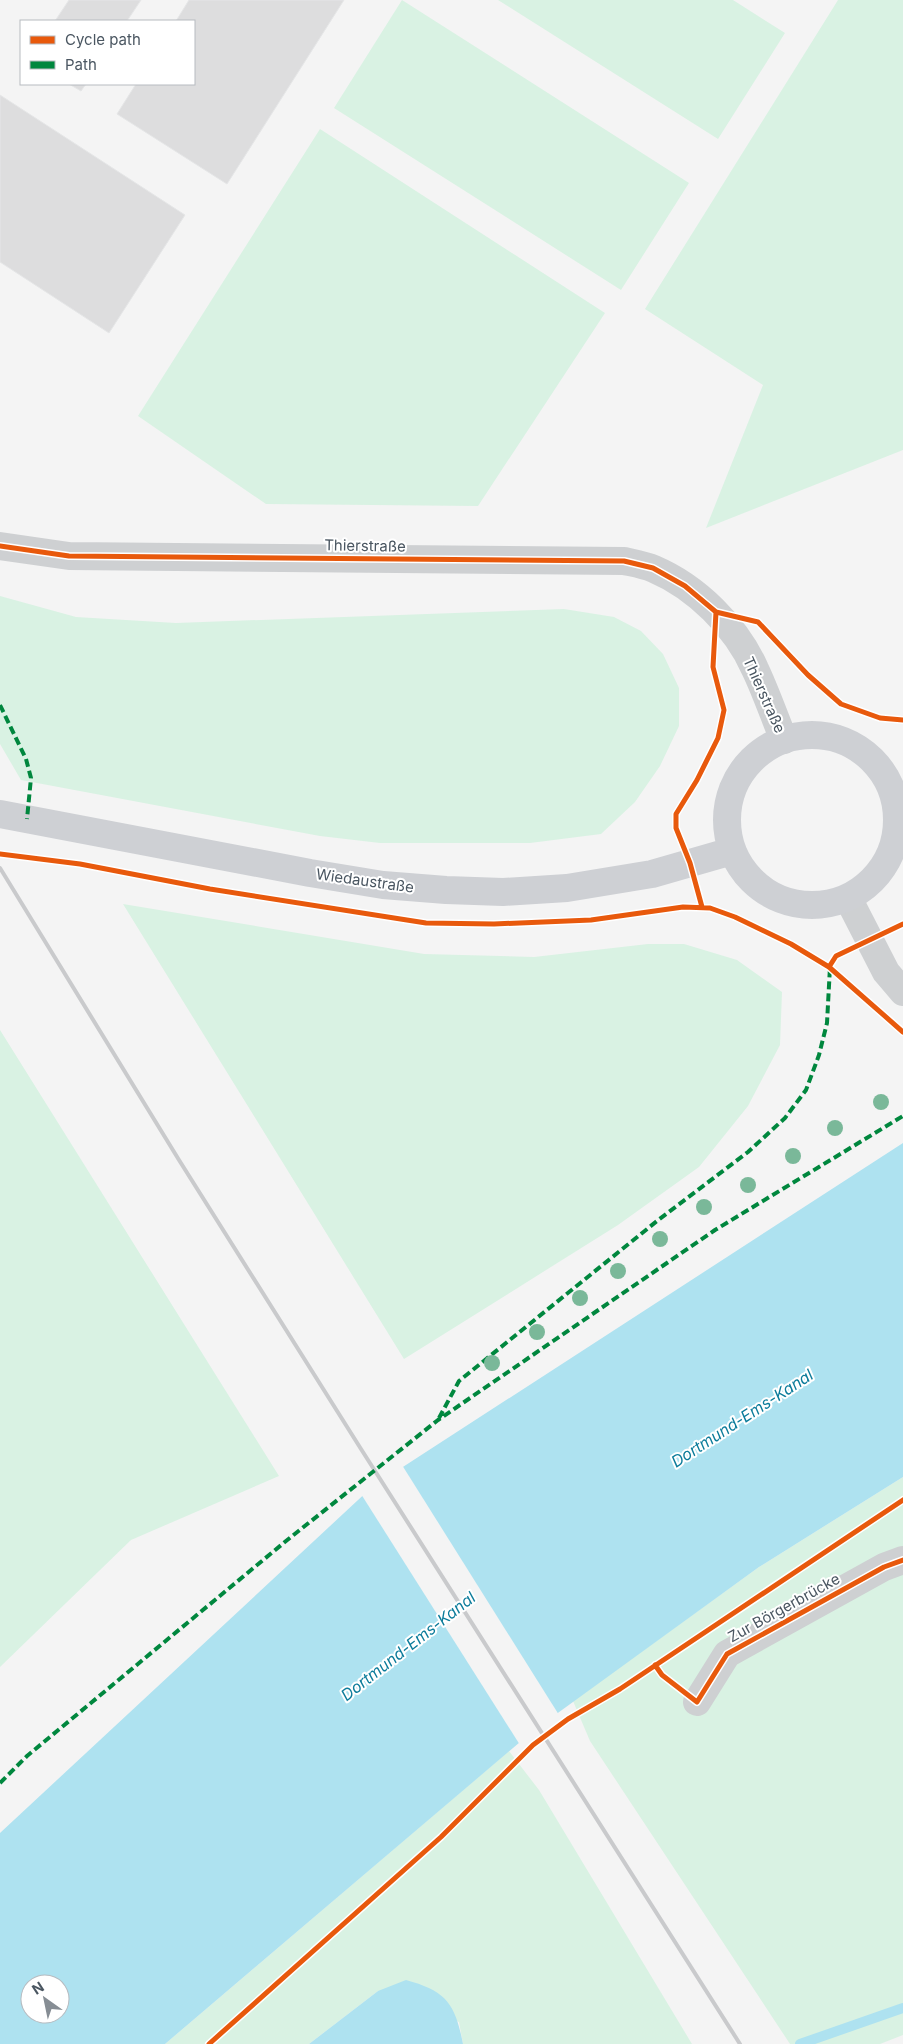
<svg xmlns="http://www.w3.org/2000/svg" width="903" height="2044" font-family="Inter,sans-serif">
<rect width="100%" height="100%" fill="#f4f4f4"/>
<!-- green -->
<path fill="#d9f2e3" d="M402 0 689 183 621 290 334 108Z
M498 0H733L785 33 718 139Z
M838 0H903V450L706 528 763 385 645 309Z
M320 129 605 313 478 506 266 504 138 416Z
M0 596 76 617 176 623 564 609 614 617 641 631 663 654 679 688V726L660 766 635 802 601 834 530 843H380L320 836 21 780 0 744Z
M123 904 424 954 534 957 648 944H684L737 960 782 992 780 1045 748 1106 699 1167 618 1225 404 1359Z
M0 1030 279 1476 131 1540 0 1667Z
M903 1477V2035L880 2044H790L590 1741 573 1701 759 1567Z
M509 1751 539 1790 692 2044H463L459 2022 378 1991 309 2044H165Z"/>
<!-- water -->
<path fill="#aee2f0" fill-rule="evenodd" d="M903 1143V1477L759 1567 533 1731 165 2044H0V1833L372 1487ZM30 1984H60V2014H30Z
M406 1980C446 1991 455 2003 463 2044H309L378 1991Z"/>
<!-- pier -->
<path fill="#f4f4f4" d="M402 1465 559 1715 520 1745 361 1494Z"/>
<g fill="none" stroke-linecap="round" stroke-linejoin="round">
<!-- stream -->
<path stroke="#aee2f0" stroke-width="10" d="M800 2044 903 2008"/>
</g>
<!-- building -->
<path fill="#ddddde" stroke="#e5e6e7" d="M69 0H141L127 21H55Z
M189 0H344L227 184 117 114 136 84H194V21H176Z
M69 84H86L81 91Z
M0 95 185 215 109 333 0 262Z"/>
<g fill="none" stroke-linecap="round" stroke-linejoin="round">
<!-- minor -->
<path stroke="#ced0d2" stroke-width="28" d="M0 546 69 556 624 561C633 563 645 565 654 569 696 587 736 626 755 669 766 692 774 716 784 740
M697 1702 727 1654 884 1567 903 1560"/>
<!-- tertiary -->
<path stroke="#ced0d2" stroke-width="28" d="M848 898 886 972 903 992"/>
<!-- secondary -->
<path stroke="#ced0d4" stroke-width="28" d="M727 820a85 85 0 1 1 170 0a85 85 0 1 1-170 0Z
M0 814 310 873 383 885 446 890 503 892 567 888 652 874 732 851"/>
<!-- rail -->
<path stroke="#c9cacc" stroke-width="4" d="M0 868 179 1160 361 1449 740 2044"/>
<!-- quiet -->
<path stroke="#00873e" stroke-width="4" stroke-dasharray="8 4" stroke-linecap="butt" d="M0 705 26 759 31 778 27 819
M439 1418 459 1381 657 1221 748 1152 785 1118 806 1090 819 1055 827 1023 830 967
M0 1783 27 1756 286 1541 438 1420 715 1230 903 1116"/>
<!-- cycleway casing -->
<g stroke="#fff" stroke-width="8">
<path id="cycleway" d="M0 546 69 556 624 561 653 568 685 586 716 612 758 622 808 675 841 704 880 718 903 720
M0 854 80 864 210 889 426 923 494 924 591 920 683 907 710 908 735 917 791 944 829 967 903 1032
M702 907 690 863 676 828V814L697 780 718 738 724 710 713 667 716 612
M829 967 836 956 903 924
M655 1665 662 1675 697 1702 727 1654 884 1567 903 1560
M209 2044 441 1837 533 1745 568 1719 620 1689 903 1500"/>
</g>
<!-- cycleway -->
<use href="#cycleway" stroke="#e8590c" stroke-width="5"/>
</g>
<!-- trees -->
<g fill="#7ab899">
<circle cx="881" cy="1102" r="8"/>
<circle cx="835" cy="1128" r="8"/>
<circle cx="793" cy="1156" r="8"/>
<circle cx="748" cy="1185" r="8"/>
<circle cx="704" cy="1207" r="8"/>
<circle cx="660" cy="1239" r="8"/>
<circle cx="618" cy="1271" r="8"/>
<circle cx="580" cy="1298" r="8"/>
<circle cx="537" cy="1332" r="8"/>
<circle cx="492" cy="1363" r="8"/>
</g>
<g text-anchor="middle" stroke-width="4" stroke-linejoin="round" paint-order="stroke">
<!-- street labels -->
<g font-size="15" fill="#4a5661" stroke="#fff">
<text transform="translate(365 546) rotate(1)" y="5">Thierstraße</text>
<text transform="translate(764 695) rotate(66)" y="5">Thierstraße</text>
<text transform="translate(365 881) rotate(8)" y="5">Wiedaustraße</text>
<text transform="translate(784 1608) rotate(-29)" y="5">Zur Börgerbrücke</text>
</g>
<!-- water labels -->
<g font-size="16" font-style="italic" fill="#0c7c9b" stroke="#fff">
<text transform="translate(742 1418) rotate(-33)" y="6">Dortmund-Ems-Kanal</text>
<text transform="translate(408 1646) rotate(-38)" y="6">Dortmund-Ems-Kanal</text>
</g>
</g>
<!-- legend -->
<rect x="20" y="20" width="175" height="65" fill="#ffffff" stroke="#b7bbc0"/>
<rect x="30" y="36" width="25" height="8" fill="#e8590c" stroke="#b7bbc0"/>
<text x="65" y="45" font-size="15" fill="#4a5661">Cycle path</text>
<rect x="30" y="61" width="25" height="8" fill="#00873e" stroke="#b7bbc0"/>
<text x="65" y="70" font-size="15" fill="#4a5661">Path</text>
<!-- north arrow -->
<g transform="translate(45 1999) rotate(327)"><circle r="24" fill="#ffffff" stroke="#b7bbc0"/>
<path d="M0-4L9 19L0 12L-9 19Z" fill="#868d94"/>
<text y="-8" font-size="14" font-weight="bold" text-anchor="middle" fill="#4a5661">N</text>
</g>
</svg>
